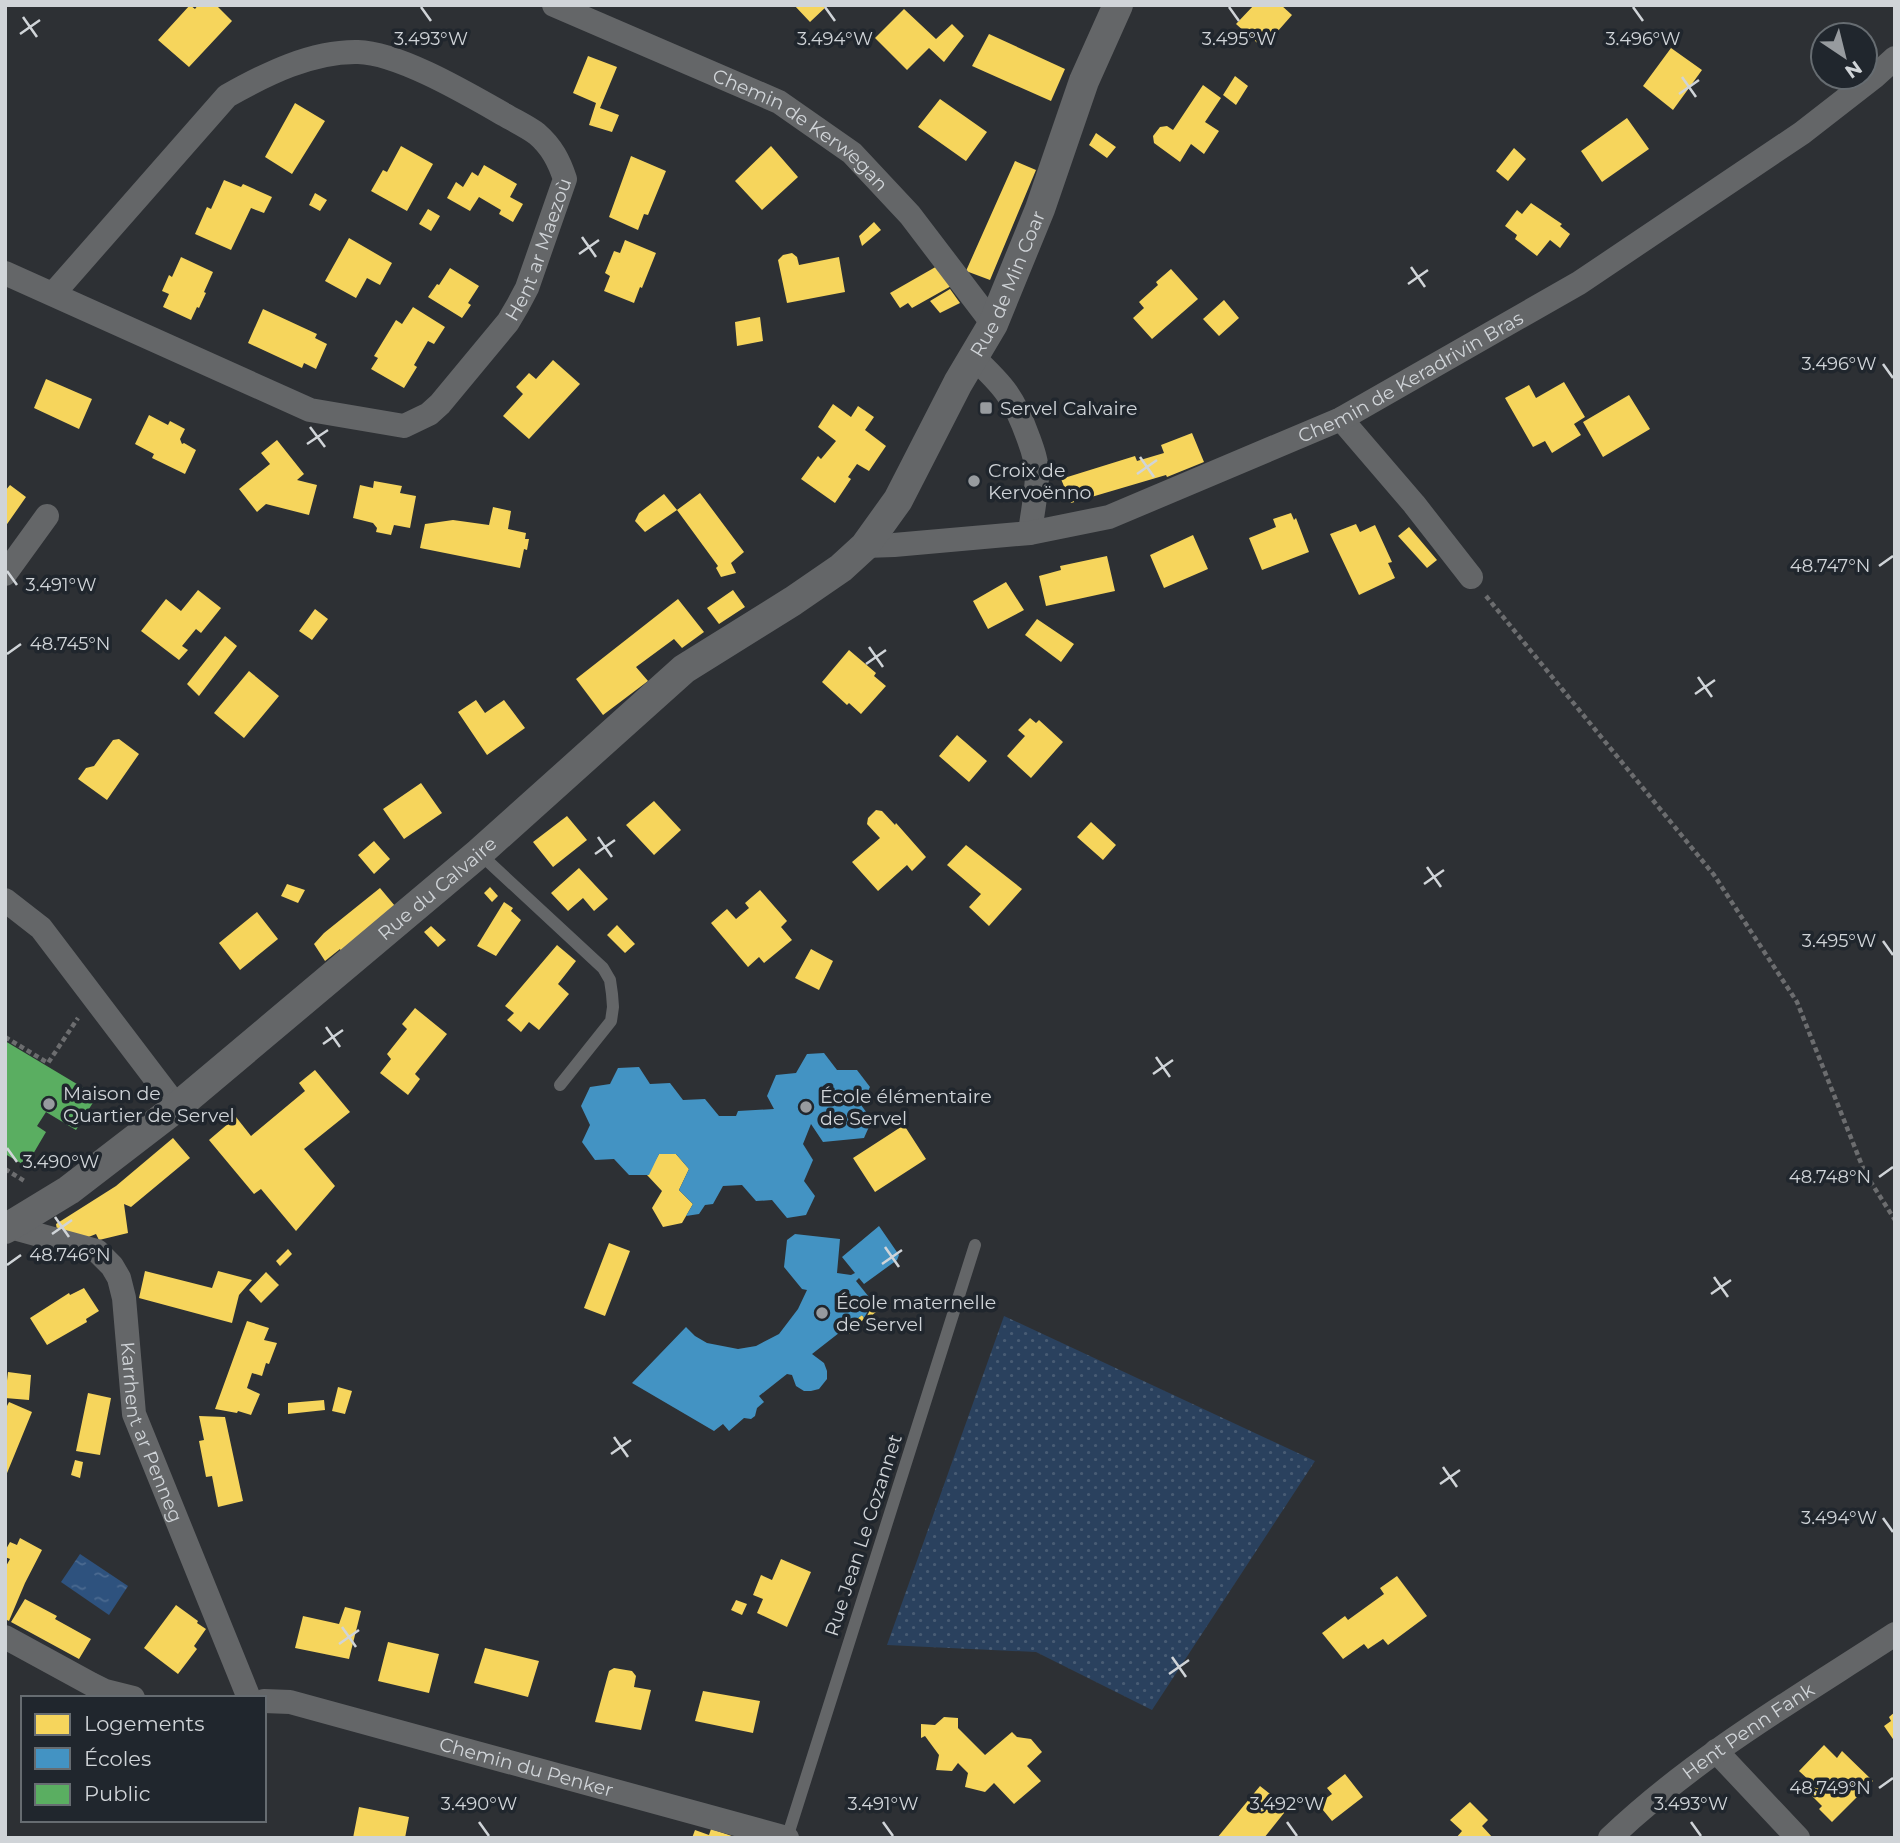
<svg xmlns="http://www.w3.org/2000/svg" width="1900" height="1843" font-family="Montserrat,sans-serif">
<defs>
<pattern id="green-dots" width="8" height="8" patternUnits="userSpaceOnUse" patternTransform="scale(1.75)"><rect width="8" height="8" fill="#2a415e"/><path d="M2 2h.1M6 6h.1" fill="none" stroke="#485c74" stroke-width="1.8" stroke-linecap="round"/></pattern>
<pattern id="water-ripples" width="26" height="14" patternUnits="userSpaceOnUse" patternTransform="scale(1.75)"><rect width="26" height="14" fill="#2e527e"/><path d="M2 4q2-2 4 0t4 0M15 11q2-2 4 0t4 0" fill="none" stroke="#4b6a90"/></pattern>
</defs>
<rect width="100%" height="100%" fill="#2d3034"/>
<!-- green -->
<path fill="url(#green-dots)" d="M1004 1316 1315 1461 1152 1710 1036 1652 887 1645Z"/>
<!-- water -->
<path fill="url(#water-ripples)" d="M80 1554 128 1586 109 1615 61 1582Z"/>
<!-- homes -->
<path fill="#f6d55c" d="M190 5 195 9 198 5H216L232 21 189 67 158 40Z
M794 5H828L810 22Z
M1254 5H1281L1292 15 1263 48 1236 24Z
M904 9 936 39 952 24 964 36 944 62 929 48 907 70 875 38Z
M989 34 1065 69 1051 101 972 66Z
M1671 48 1702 70 1673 110 1643 86Z
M588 56 617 67 600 108 619 115 612 132 589 125 596 103 573 93Z
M1235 76 1248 86 1236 105 1223 95Z
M1203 85 1221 98 1205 122 1219 131 1204 154 1191 144 1180 162 1154 143 1153 136 1160 127 1167 126 1173 130Z
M940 99 987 132 966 161 918 127Z
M295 103 325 121 292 174 265 157Z
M1627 118 1649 149 1602 182 1581 151Z
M1096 133 1116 147 1107 158 1089 145Z
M401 146 433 164 407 211 371 191 383 170 387 172Z
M771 146 798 177 762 210 735 181Z
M1514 148 1526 159 1508 181 1496 171Z
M631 156 666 171 648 215 644 214 638 230 609 217Z
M1015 161 1036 170 990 280 966 271Z
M484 165 517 184 510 197 523 204 513 222 499 214 501 210 479 197 470 211 447 198 456 182 463 187 472 172 478 176Z
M224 180 241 187 243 184 272 197 264 213 251 208 231 250 195 234 207 207 211 209Z
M315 193 327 200 320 211 309 205Z
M1531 203 1562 224 1560 226 1570 234 1560 248 1550 240 1537 256 1515 239 1517 235 1505 226 1517 210 1522 214Z
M428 209 440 216 431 231 419 224Z
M874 222 881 230 862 246 859 236Z
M349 238 392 263 380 285 367 278 356 298 325 281Z
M625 240 656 253 642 288 640 287 634 303 604 291 610 276 605 273 614 251 620 253Z
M792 253 797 257 799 265 839 257 845 292 787 303 778 260 783 255Z
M181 257 213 272 204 292 206 293 199 308 197 307 191 320 163 307 169 294 162 291 169 275 172 277Z
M939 265 953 285 912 308 908 303 900 308 890 293Z
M450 268 479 286 468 303 471 305 462 318 428 297 437 284 439 285Z
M1171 269 1198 299 1152 339 1133 318 1144 308 1139 302 1158 285 1156 282Z
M950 289 960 303 940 313 930 301Z
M1224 300 1239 318 1219 336 1203 319Z
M413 307 445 327 434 344 428 341 414 365 417 367 404 388 371 369 378 358 374 356 396 320 402 324Z
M263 309 317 334 315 338 327 344 316 369 304 363 302 368 248 343Z
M760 317 763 341 737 346 735 322Z
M553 360 580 384 529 439 503 416 523 394 516 387 529 373 536 379Z
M46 379 92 399 79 429 34 408Z
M1564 382 1585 417 1574 424 1581 435 1552 453 1545 441 1533 447 1505 398 1529 385 1536 398Z
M1629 395 1650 429 1603 457 1583 422Z
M833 404 851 417 858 406 874 417 865 430 886 446 869 471 857 464 848 477 851 479 835 503 801 479 818 456 821 459 836 441 818 427Z
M149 415 168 425 170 421 185 429 180 439 182 444 184 443 196 450 185 474 152 458 154 454 135 444Z
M1192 433 1204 462 1167 477 1166 475 1071 503 1061 479 1135 456 1137 461 1164 453 1161 445Z
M277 440 304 474 297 480 317 485 309 515 266 504 257 512 239 489 270 464 261 453Z
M374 481 402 486 400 493 416 496 410 528 394 525 391 535 376 532 377 528 373 523 353 518 360 485 373 488Z
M10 485 26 497 5 527V491Z
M700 493 744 552 731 563 736 573 721 577 716 568 718 566 677 510Z
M664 494 677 510 645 532 635 521 639 513Z
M493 507 511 511 508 529 526 533 525 539H529L527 550 524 549 520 568 420 548 425 524 453 520 489 525Z
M1291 513 1294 520 1296 518 1309 552 1262 570 1249 538 1276 527 1273 519Z
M1356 524 1360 532 1375 525 1392 562 1388 563 1395 578 1359 595 1330 534Z
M1409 527 1437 560 1427 568 1398 536Z
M1193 535 1208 569 1164 588 1150 555Z
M1107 556 1115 591 1046 606 1039 576 1061 570 1060 566Z
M1006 582 1024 610 988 629 973 601Z
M198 590 221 608 201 633 196 629 182 646 188 650 179 660 141 631 166 599 181 611Z
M733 590 745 607 719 624 707 608Z
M678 599 704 632 682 648 674 639 636 667 648 681 603 715 576 679Z
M315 609 328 619 312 640 299 631Z
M1037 619 1074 644 1061 662 1025 635Z
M225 636 237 646 199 696 187 684Z
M849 650 876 673 874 676 886 686 861 714 849 703 847 705 822 682Z
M249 671 279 696 244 738 214 713Z
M476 700 485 713 504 700 525 728 487 755 458 712Z
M1030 718 1036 723 1039 720 1063 742 1031 778 1007 756 1025 736 1018 730Z
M957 735 987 761 969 782 939 756Z
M119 739 139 754 107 800 78 779 86 768 94 766 113 740Z
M421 783 442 813 404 839 383 809Z
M654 801 681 830 654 855 626 825Z
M876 810 882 811 895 825 896 823 926 857 912 871 907 865 878 891 852 862 880 838 867 824 868 818Z
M567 816 587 840 553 867 533 842Z
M1091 822 1116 845 1103 860 1077 837Z
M374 841 390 859 374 874 358 855Z
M966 845 1022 889 989 926 969 907 981 894 947 865Z
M579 868 608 899 594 911 583 898 568 911 551 893Z
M287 884 305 890 298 903 281 896Z
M490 887 498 896 492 902 484 893Z
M380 888 395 906 341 951 340 949 325 961 314 944 324 933Z
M760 890 787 921 781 927 792 940 764 963 759 957 748 967 711 923 727 909 736 919 749 908 745 903Z
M504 902 513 908 511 911 521 920 496 956 477 946Z
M257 912 278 939 240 970 219 943Z
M617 925 635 944 625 953 607 935Z
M431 926 446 940 438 947 424 932Z
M557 945 576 961 558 984 569 994 539 1030 529 1022 521 1032 507 1020 514 1013 505 1006Z
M811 949 833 961 819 990 795 978Z
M415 1008 447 1034 415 1074 420 1079 408 1095 380 1073 391 1059 387 1054 407 1029 402 1024Z
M315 1070 350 1112 304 1149 335 1186 296 1231 261 1189 254 1194 209 1140 236 1117 251 1136 305 1091 299 1083Z
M904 1125 926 1159 875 1192 853 1158Z
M173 1138 190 1158 131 1207 124 1204 128 1233 99 1240 96 1234 86 1238 57 1230 56 1224 116 1186Z
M659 1154H676L689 1169 679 1190 693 1204 682 1223 663 1227 652 1208 662 1191 647 1175Z
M609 1243 630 1251 605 1316 584 1308Z
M288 1249 292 1254 280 1266 276 1261Z
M145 1271 212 1288 218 1271 252 1280 239 1295 232 1323 139 1298Z
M266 1272 279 1285 261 1303 249 1290Z
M84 1288 99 1311 86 1319 87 1322 47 1345 30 1318 69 1293 70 1295Z
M876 1298 883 1306 864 1322Z
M862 1315 864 1318 860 1324 849 1334 845 1328Z
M247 1321 269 1328 264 1340 277 1343 269 1364 266 1363 262 1376 252 1373 247 1388 260 1394 251 1415 238 1411 237 1413 215 1409Z
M8 1372 31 1375 29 1400 5 1398Z
M338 1387 352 1391 345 1414 332 1411Z
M88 1393 111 1398 100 1455 76 1451Z
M324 1400 325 1410 288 1414V1403Z
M9 1402 32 1412 5 1478V1410Z
M199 1416 225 1417 243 1501 218 1507 212 1476 206 1477 199 1441 204 1440Z
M75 1460 83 1462 80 1478 71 1475Z
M20 1538 42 1550 25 1583 9 1621 5 1619V1568L10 1559 5 1557V1551L10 1542 17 1545Z
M781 1559 811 1572 787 1627 757 1613 763 1599 753 1595 761 1575 772 1580Z
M1397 1576 1427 1616 1388 1645 1383 1639 1368 1649 1364 1644 1343 1659 1322 1633 1345 1616 1348 1620 1384 1594 1380 1588Z
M25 1599 57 1616 55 1619 91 1639 79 1659 11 1622Z
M736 1600 747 1604 742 1615 731 1610Z
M176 1605 198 1621 197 1623 206 1629 194 1646 197 1649 178 1674 144 1648Z
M345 1607 361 1611 349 1659 295 1648 303 1616 339 1624Z
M388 1642 439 1654 429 1693 378 1681Z
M485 1648 539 1661 528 1697 474 1683Z
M614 1668 632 1671 636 1676 634 1687 651 1690 641 1730 595 1722 609 1671Z
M703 1691 760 1701 753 1733 695 1721Z
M1895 1712V1742L1884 1726 1891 1721 1889 1717Z
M944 1717 958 1718V1728L985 1755 1012 1732 1017 1737 1031 1739 1042 1752 1027 1766 1041 1781 1014 1804 994 1783 985 1792 965 1787 968 1773 958 1763 952 1771 936 1770 939 1755 925 1736 921 1738V1724L935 1725Z
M1824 1745 1837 1758 1842 1751 1873 1781 1832 1822 1819 1809 1822 1806 1805 1789 1811 1782 1799 1771Z
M1345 1774 1363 1797 1332 1821 1318 1804 1332 1794 1327 1788Z
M1260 1786 1288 1808 1264 1838H1217Z
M1470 1802 1488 1820 1482 1826 1493 1838H1456L1462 1831 1450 1820Z
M359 1807 409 1817 405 1838H353Z
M711 1829 729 1835 737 1838H692L695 1830 709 1835Z"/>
<!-- schools -->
<path fill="#4393c3" d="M824 1053 837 1070H857L870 1087 861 1105 872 1120 864 1138 823 1142 811 1124 803 1144 813 1160 804 1181 815 1196 806 1215 787 1218 772 1200 756 1201 742 1185 723 1186 713 1204 705 1205 699 1214 686 1216 693 1204 679 1190 689 1169 676 1154H659L649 1175H629L614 1159 595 1160 582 1142 590 1125 581 1106 590 1087 610 1084 618 1068 639 1067 650 1084 670 1083 683 1100 705 1099 719 1116H736L738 1111 774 1109 767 1096 776 1075 796 1073 807 1054Z
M879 1226 899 1255 897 1260 864 1284 859 1278 856 1281 873 1302 864 1318 862 1315 812 1354 824 1363 827 1371V1379L819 1389 811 1391H804L796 1386 792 1375 787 1374 759 1396 764 1402 757 1408 755 1416 751 1419 744 1418 729 1431 723 1424 714 1431 632 1383 686 1327 695 1336 707 1343 738 1349 756 1346 779 1334 798 1309 807 1290 802 1289 784 1267 787 1240 795 1234 840 1239 837 1273 851 1275 855 1273 842 1257Z"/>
<!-- public -->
<path fill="#5aae61" d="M5 1041 97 1096 76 1130 46 1112 37 1126 46 1132 26 1166 5 1154Z"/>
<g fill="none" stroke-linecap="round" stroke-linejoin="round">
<!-- path -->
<path stroke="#6c6d6f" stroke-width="4.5" stroke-dasharray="5 3.5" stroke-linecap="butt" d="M1486 596 1714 875 1797 1002 1865 1173 1895 1220
M5 1037 48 1063 78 1018
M5 1169 26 1182"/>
<!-- service -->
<path stroke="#646668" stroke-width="12" d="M479 853 603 968 610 980 612 994 613 1007 611 1021 560 1085
M787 1838 975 1245"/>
<!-- minor -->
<g stroke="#646668" stroke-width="24">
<path id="s1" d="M554 5 779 102 852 153 910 215 993 324"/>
<path id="s2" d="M5 273 310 410 404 426 429 414 440 404 508 322 518 305 527 288 565 179C559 161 552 147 537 134 528 127 515 121 505 115 468 94 399 53 358 52 312 51 266 74 227 96L53 294"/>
<path d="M974 358C1004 386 1014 398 1028 437 1032 448 1037 461 1037 474 1037 493 1032 514 1030 533"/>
<path d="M1341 419 1414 504 1471 577"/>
<path id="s3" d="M865 546 894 545 1030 533 1109 517 1341 419 1579 283 1802 133 1874 77 1895 58"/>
<path d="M5 574 47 516"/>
<path d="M5 900 41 928 177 1107"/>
<path id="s4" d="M10 1227 97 1251 112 1266 119 1278 124 1298 134 1414 249 1698"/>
<path d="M5 1637 91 1684 105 1691 133 1698"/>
<path id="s5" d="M264 1701 290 1702 787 1838"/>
<path d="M1716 1751 1798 1838"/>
<path id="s6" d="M1610 1838C1695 1757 1797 1698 1895 1634"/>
</g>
<!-- tertiary -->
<path stroke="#646668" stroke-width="30" id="s7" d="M5 1229 69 1190 177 1107 479 853 684 669 793 601 841 568 865 546 898 500 958 383 993 324 1040 209 1084 81 1118 5"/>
</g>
<!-- ticks -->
<path fill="none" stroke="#d0d4d8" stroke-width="2.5" d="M421 7 431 21M825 7 835 21M1229 7 1239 21M1633 7 1643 21M23 17 37 37M20 34 40 20M1682 77 1696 97M1679 94 1699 80M582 237 596 257M579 254 599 240M1411 267 1425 287M1408 284 1428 270M1883 364 1893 378M310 427 325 447M307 444 328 430M1140 457 1154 477M1137 474 1157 460M1879 566 1893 556M7 571 17 585M869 647 883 667M7 654 21 644M866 664 886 650M1698 677 1712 697M1695 694 1715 680M598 837 612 857M595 854 615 840M1427 867 1441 887M1424 884 1444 870M1883 941 1893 955M326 1027 340 1047M323 1044 343 1030M1156 1057 1170 1077M1153 1074 1173 1060M7 1148 17 1162M1879 1177 1893 1167M55 1217 69 1237M52 1234 72 1220M885 1247 899 1267M882 1264 902 1250M7 1265 21 1255M1714 1277 1728 1297M1711 1294 1731 1280M614 1437 628 1457M611 1454 631 1440M1443 1467 1457 1487M1440 1484 1460 1470M1883 1518 1893 1532M342 1627 356 1647M339 1644 359 1630M1172 1657 1186 1677M1169 1674 1189 1660M1879 1788 1893 1778M479 1822 489 1836M883 1822 893 1836M1287 1822 1297 1836M1691 1822 1701 1836"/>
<!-- markers -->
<g fill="#979b9f" stroke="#20262d" stroke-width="2.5">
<rect x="979" y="401" width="14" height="14" rx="3.5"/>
<circle cx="974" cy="481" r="7"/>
<circle cx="49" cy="1104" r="7"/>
<circle cx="806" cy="1107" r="7"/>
<circle cx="822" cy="1313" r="7"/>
</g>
<g text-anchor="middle" stroke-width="7" stroke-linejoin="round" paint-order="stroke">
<!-- street labels -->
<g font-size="19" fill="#d0d4d8" stroke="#20262d">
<text dy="7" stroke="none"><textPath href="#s1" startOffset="278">Chemin de Kerwegan</textPath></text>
<text dy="7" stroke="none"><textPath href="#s2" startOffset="658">Hent ar Maezoù</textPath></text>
<text dy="7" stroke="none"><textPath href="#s7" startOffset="1400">Rue de Min Coar</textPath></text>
<text dy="7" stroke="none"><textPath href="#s3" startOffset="579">Chemin de Keradrivin Bras</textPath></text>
<text dy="7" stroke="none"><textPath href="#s7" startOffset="551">Rue du Calvaire</textPath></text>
<text dy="7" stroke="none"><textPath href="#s4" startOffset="284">Karrhent ar Penneg</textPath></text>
<text transform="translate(863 1535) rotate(-72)" y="7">Rue Jean Le Cozannet</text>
<text dy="7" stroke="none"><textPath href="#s6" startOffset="175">Hent Penn Fank</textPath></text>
<text dy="7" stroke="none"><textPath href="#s5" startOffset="271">Chemin du Penker</textPath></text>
</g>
<!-- poi labels -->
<g font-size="19" fill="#d0d4d8" stroke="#20262d" text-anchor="start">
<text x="1000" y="415">Servel Calvaire</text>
<text x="988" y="477">Croix de<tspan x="988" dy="22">Kervoënno</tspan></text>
<text x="63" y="1100">Maison de<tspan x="63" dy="22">Quartier de Servel</tspan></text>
<text x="820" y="1103">École élémentaire<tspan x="820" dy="22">de Servel</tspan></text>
<text x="836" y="1309">École maternelle<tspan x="836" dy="22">de Servel</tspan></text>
</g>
</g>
<g font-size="18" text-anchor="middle" fill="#d0d4d8" stroke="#20262d" stroke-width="7" stroke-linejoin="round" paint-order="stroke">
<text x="431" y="45">3.493°W</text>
<text x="835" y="45">3.494°W</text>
<text x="1239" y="45">3.495°W</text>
<text x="1643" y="45">3.496°W</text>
<text x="1839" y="370">3.496°W</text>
<text x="1830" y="572">48.747°N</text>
<text x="61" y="591">3.491°W</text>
<text x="70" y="650">48.745°N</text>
<text x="1839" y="947">3.495°W</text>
<text x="61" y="1168">3.490°W</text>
<text x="1830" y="1183">48.748°N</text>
<text x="70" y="1261">48.746°N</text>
<text x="1839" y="1524">3.494°W</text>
<text x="1830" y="1794">48.749°N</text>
<text x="479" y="1810">3.490°W</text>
<text x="883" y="1810">3.491°W</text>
<text x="1287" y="1810">3.492°W</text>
<text x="1691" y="1810">3.493°W</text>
</g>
<!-- border -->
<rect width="1900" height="1843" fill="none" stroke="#d0d4d8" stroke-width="14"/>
<!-- legend -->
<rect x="21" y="1696" width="245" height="126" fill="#20262d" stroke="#666c71" stroke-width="2"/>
<rect x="35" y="1714" width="35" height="21" fill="#f6d55c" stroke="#666c71" stroke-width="2"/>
<text x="84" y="1731" font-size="21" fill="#d0d4d8">Logements</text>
<rect x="35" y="1748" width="35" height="21" fill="#4393c3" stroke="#666c71" stroke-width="2"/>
<text x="84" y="1766" font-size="21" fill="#d0d4d8">Écoles</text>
<rect x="35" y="1784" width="35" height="21" fill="#5aae61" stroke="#666c71" stroke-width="2"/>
<text x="84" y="1801" font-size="21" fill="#d0d4d8">Public</text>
<!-- north arrow -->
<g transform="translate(1844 56) rotate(145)"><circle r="33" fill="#20262d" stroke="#666c71" stroke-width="2"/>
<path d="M0-5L12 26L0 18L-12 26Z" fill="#979b9f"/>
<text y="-10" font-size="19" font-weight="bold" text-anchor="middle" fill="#d0d4d8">N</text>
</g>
</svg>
